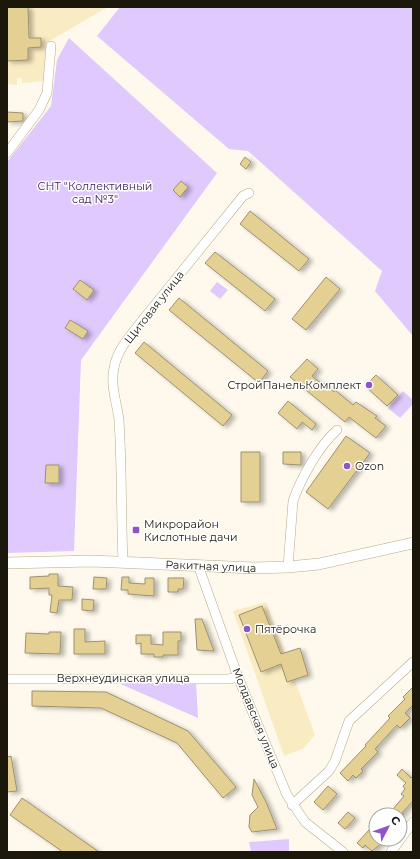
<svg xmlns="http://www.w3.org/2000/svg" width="420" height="859" font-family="Montserrat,sans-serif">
<defs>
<filter id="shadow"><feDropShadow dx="4" dy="2" stdDeviation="2" flood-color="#0004"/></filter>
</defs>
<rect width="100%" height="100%" fill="#fef9ec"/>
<!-- built -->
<path fill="#faecc2" d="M7 7H108L46 43V81L22 83V78H17V85L7 84Z
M266 602 315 735 304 748 284 756 233 611Z"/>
<!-- green -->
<path fill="#dfc9fd" d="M120 7H413V336L375 291 382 271 248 151 229 149 97 36Z
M69 38 217 173 81 360 74 551 7 553V162L51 106 57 60Z
M217 282 228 290 220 299 210 291Z
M403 391 413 400V404L400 418 388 408Z
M116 682H196L198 718Z
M289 839V852H251L249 842Z"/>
<!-- building -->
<path fill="#e5d093" stroke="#9c9171" filter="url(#shadow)" d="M7 7H28L29 38H41V47L28 48V60L7 61Z
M7 112 23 113V121L7 122Z
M245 157 251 162 246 169 240 164Z
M181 181 188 187 180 197 173 190Z
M250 211 309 259 299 271 240 224Z
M215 252 275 299 265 311 205 263Z
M326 277 340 289 306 330 292 319Z
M80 280 94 290 87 300 73 289Z
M179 298 268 371 259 383 169 310Z
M70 320 88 331 83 339 65 328Z
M144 342 232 415 223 426 135 353Z
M307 359 318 369 312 376 323 385 324 383 334 392 335 390 353 405 356 402 377 416 375 418 386 426 376 438 349 417 345 422 290 377Z
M376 375 398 395 387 406 365 386Z
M288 401 316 424 312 430 302 422 297 429 278 413Z
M346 436 370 453 328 509 306 492Z
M241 452H260V502H241Z
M283 452H301V465L283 464Z
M46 465H59V483H45Z
M49 574H58V586L73 587 72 600H59L57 613 50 612 52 595H49V588L30 589V577L49 576Z
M94 577 107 578 106 589H93Z
M122 577H129V583L145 584V578H154V596L128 594V590H121Z
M168 578H184L183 589H178V592H168Z
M82 599 94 600 93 611 82 610Z
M262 606 281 654 300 648 308 675 287 682 281 664 261 672 239 615Z
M195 619H202L214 651 197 650Z
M74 629H85V642L105 641V654H74Z
M49 632H61L60 654 25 653 26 633 49 634Z
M163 632H181V641H178V655H163V657H154V654H141V643L136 644V635H151V644L163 645Z
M413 687V705L405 713 410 718 400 728 397 725 375 749 378 752 361 769 363 771 356 778 353 775 348 781 340 773 366 746 365 745 390 718 388 716 405 699 403 697Z
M32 691 106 692 188 731 236 787 223 798 177 743 101 708 32 706Z
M11 756 17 791 7 792V757Z
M402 769 411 778 413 776V801L402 813 404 815H388L404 796 401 794 405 789 403 786 406 783 397 775Z
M254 779 266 802 277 829 252 832 249 827 250 815 258 807 252 795Z
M328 786 337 794 323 810 314 802Z
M22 798 99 852H63L10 815Z
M348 812 355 818 345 829 338 823Z
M369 830 376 836V839H380L383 842 372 851 365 845 363 848 357 843Z"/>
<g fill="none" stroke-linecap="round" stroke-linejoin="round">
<!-- minor casing -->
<g stroke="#b6ac8b" stroke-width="10">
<path id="minor" d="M7 153 39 110 47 93 51 46
M123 562C121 515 122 467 119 420 117 403 110 385 114 368 117 350 130 336 141 322L243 196 249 193
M198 565 238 677 287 795 305 822 343 852
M288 567 293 501C301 478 319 446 337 430
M7 679H229L238 677
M292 805 329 771 335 761 349 721 413 662
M391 852 413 822"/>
</g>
<!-- tertiary casing -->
<g stroke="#b6ac8b" stroke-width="12">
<g id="tertiary">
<path id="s1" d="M7 563 92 561 254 568 288 567 319 564 413 543"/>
</g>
</g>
<!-- minor -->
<use href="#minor" stroke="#fff" stroke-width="9"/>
<!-- tertiary -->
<use href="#tertiary" stroke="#fff" stroke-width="11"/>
</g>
<!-- markers -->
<g fill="#8f53ca" stroke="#fff" stroke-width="1.5">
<circle cx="369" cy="385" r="4"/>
<circle cx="347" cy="466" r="4"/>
<rect x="132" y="526" width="8" height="8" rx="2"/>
<circle cx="247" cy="629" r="4"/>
</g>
<g text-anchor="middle" stroke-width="3" stroke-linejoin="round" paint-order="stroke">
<!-- park labels -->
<g font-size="11" fill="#3b195a" stroke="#fff">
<text x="95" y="190">СНТ "Коллективный<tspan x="95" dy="13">сад №3"</tspan></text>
</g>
<!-- street labels -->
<g font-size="11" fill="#1b170b" stroke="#fff">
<text transform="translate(154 307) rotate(-52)" y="4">Щитовая улица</text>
<text dy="4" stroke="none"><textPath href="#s1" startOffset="204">Ракитная улица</textPath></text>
<text x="123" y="682">Верхнеудинская улица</text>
<text transform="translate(256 718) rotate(68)" y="4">Молдавская улица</text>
</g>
<!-- poi labels -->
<g font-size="11" fill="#1b170b" stroke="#fff" text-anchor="start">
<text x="361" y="389" text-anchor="end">СтройПанельКомплект</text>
<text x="355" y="470">Ozon</text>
<text x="144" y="528">Микрорайон<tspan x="144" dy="13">Кислотные дачи</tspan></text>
<text x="255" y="633">Пятёрочка</text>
</g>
</g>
<!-- border -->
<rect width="420" height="859" fill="none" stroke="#1b170b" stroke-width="16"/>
<!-- north arrow -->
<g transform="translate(388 827) rotate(49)"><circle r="19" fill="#ffffff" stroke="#a4a29d"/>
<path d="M0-3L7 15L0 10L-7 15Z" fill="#8f53ca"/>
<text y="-6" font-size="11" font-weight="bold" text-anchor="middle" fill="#1b170b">С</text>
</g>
</svg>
